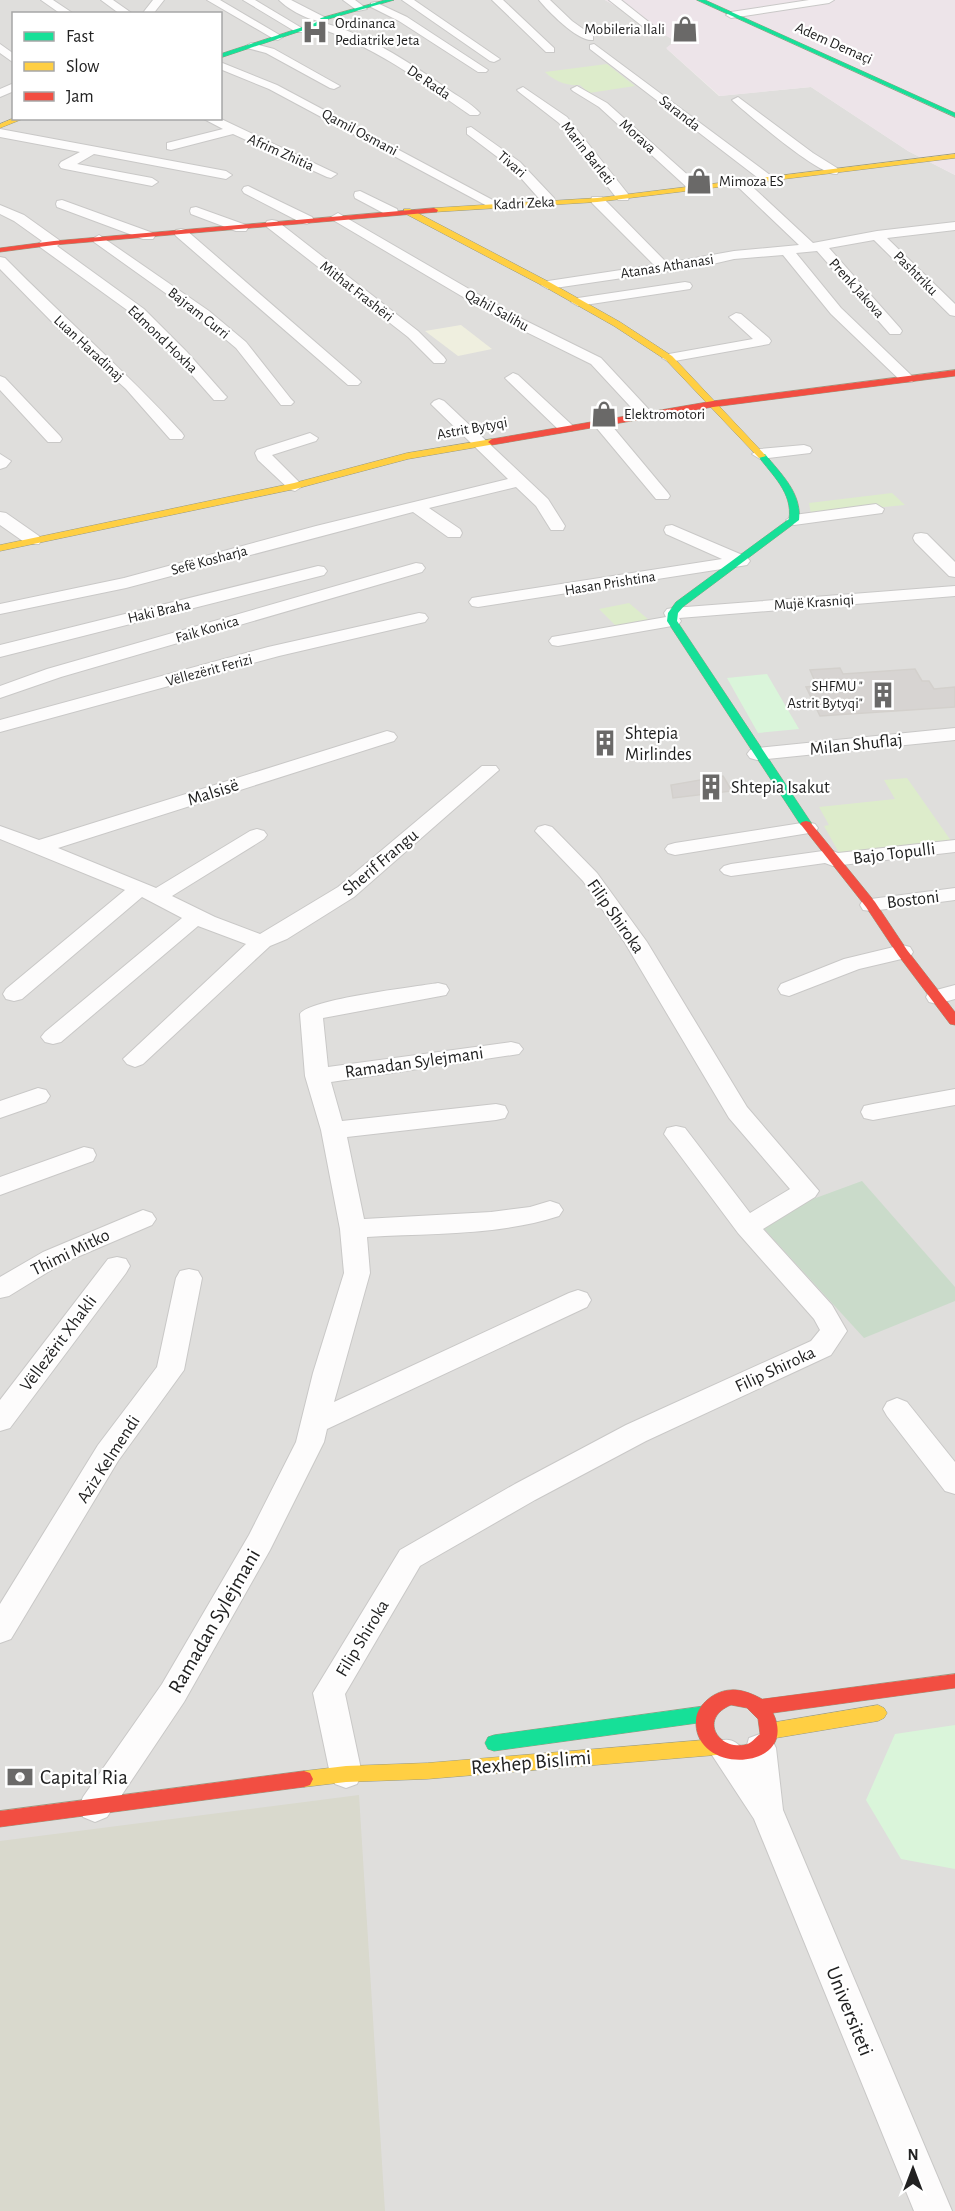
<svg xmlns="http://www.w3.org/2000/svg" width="955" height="2211" font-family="'Alegreya Sans',sans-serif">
<rect width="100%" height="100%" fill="#f0eeeb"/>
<!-- residential -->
<path fill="#dfdedc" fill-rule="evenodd" d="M0 0H605L676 41 667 49 719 96 811 87 908 151 955 175V2211H0ZM14 14H220V118H14Z"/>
<!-- industrial -->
<path fill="#ede4e9" d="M605 0H955V175L908 151 811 87 720 96 666 48 675 41Z"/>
<!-- construction -->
<path fill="#d9d9cd" d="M359 1795 385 2211H0V1841Z"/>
<!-- farmland -->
<path fill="#efefdf" d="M461 325 492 349 458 356 425 331Z"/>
<!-- grass -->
<path fill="#ddeccb" d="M607 64 635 86 589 93 580 85C567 86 554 81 545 72Z
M892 493 905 505 811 514 809 503Z
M629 603 649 620 617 627 599 609Z
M907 778 954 845 842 858 824 826 829 825 819 807 895 799 884 780Z"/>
<!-- cemetery -->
<path fill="#cadbca" d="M862 1181 955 1287V1301L864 1338 756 1220Z"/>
<!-- park -->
<path fill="#daf5da" d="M767 674 799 729 758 733 727 678Z
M955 1725V1869L901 1859 866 1800 895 1734Z"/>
<!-- building -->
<path fill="#d7d4d2" stroke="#d3d0cc" stroke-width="1.5" d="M840 668 843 674 915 669 922 681H929L934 689 955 687V707L820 716 806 687 817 686 810 670Z
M723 776 732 791 673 798 671 785Z"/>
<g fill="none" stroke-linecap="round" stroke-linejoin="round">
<!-- street casing -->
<g stroke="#c9c8c7" stroke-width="2">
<path id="street" d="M41 0H53L74 14H61Z
M101 0H113L133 14H120Z
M153 0H164L153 14H142Z
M207 0H220L283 37 278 40 274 39Z
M243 0H255L305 30 304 32H296Z
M279 0H291L328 19 327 21C312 23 289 10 279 0Z
M343 0H355L367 9 358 11Z
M402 0H414L500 59 494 62 490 61Z
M492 0H503L554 48V52H546Z
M539 0H550L572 21 593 36V40C578 42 548 11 539 0Z
M609 0H621L655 27 654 29H646Z
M809 0H834L829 3 731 18 726 15 731 12Z
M375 2 407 17 488 70 486 72H478L399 21 371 7V3Z
M317 21C365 33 406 60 446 88 457 96 471 103 480 113L478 115H470C420 80 372 45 313 26V22Z
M251 43 274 49 340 86 334 89 330 88 266 53 247 48 246 46Z
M0 44 14 54V63L0 53Z
M594 44 770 175 772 178 770 181H762L590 49V45Z
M220 62 277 85 502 205 496 209 491 208 269 89 220 69Z
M14 83V91L0 97V89Z
M577 86 607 103 699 185 701 188 699 191H691L599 107 573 91 571 89Z
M523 87 567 117 628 194 629 197 628 200H618L559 123 519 92 517 90Z
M738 97 813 153 837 168 839 171 837 174C821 177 750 116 734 102L732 100Z
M202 118H219L337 174 331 178 327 177 233 134 171 150 167 149V143L223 129Z
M471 127 520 162 554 198 555 201 554 204H544L512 168 467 134V128Z
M0 129 226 171 232 175 226 179 94 154 77 164 152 178 158 182 152 186 65 169 61 168 59 165 61 162 80 152 0 137Z
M740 178 744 179 813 243 877 231 955 222V230L887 238 955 304V316L950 315 874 240 829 248 900 328 902 331 900 334H890L817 251 796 253 841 308 912 376 915 379 912 382H902L831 314 783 255 734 259 704 266 548 289 541 285 548 281 654 265 592 203 591 200 592 197H602L667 263 734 251 799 245 736 185 734 182Z
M248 186 312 217 314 220 307 224 302 223 244 193 242 190 244 187Z
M360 191 397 209 398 212 397 215H387L355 198 354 195 355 192Z
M62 200 153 233 155 236 153 239H143L57 207 56 204 57 201Z
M0 205 24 215 59 240 61 243 57 246 144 309 187 352 224 394 227 397 224 400H214L177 358 134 315 40 247 38 244 42 241 14 221 0 214Z
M196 207 246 225 248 228 246 231H236L191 214 190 211 191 208Z
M338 213 512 314 601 358 654 415 646 420 641 418 591 364 502 320 333 220 331 217Z
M272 220 277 221 418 331 444 357 446 360 444 363H434L408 337 267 227 265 224 267 221Z
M181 229 186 230 358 379 361 382 358 385H348L176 236 174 233 176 230Z
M99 235 209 311 246 342 291 399 294 402 291 405H281L236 348 199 317 94 242 92 239Z
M0 257 5 258C63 317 126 371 182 433L184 436 182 439H170L126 389 55 325 0 269Z
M685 282 690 283 692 286 690 289 578 306 571 302 578 298Z
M736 313 741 314 769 338 771 341 769 344 669 362 662 358 669 354 753 339 729 317Z
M513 373 518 375 572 425 574 428 572 431H560L508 381 505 378Z
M0 376 5 378 60 436 62 439 60 442H48L0 390Z
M439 399 444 401 548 499 565 526 563 530H551L536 506 516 487 429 508 460 529 462 533 460 537H448L413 512 126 588 0 614V604L124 578 316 526 508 479 434 407 431 404 434 401Z
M601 418 607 420 668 493 670 496 668 499H656L595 426 593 423 595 420Z
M310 433 318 438 316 441 272 455 303 486 295 491 289 489 258 460 255 453 257 450Z
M804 445 810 447 812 450 810 453 760 459 752 454 760 449Z
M0 454 11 461 6 467 0 469Z
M876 504 884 509 882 513 794 525 786 520 794 515Z
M0 512 6 513 39 536 42 540 39 544H27L0 525Z
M672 525 747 557 750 561 747 565 741 566 478 607 472 606 469 602 472 598 478 597 722 559 666 534 664 530 666 526Z
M921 533 927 534 955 562V577L949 576 915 542 913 538 915 534Z
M416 563 422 564 425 568 422 572 61 677 0 698V686L47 669Z
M318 566 324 567 327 571 324 575 0 657V645Z
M955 586V596L679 618 681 621 678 625 672 626 558 646 552 645 549 641 552 637 558 636 666 617 664 613 667 609 673 608Z
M419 613 425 614 428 618 425 622 279 656 0 732V720L268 647Z
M955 728V740L757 760 750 758 747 754 750 750 757 748Z
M387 731 394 733 397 737 394 741 58 848 156 888 250 831 257 829 264 831 267 835 264 839 172 896 215 917 260 934 338 887 482 766H496L499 770 354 897 287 939 270 946 143 1064 135 1067 127 1064 123 1059 246 944 198 926 61 1042 53 1044 45 1042 41 1037 45 1032 182 918 142 897 22 999 14 1001 6 999 3 994 6 989 125 890 0 839V826L39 840Z
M808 822 815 824 818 828 815 832 675 855 668 853 665 849 668 845 675 843Z
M545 825 552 827 597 873 647 942 747 1107 819 1191 815 1197 763 1229 832 1305 847 1331 831 1355 646 1441 535 1500 420 1566 345 1694 362 1774 357 1784 346 1788 335 1784 330 1774 313 1693 400 1550 515 1484 626 1425 811 1341 820 1330 814 1319 738 1233 664 1134 667 1128 676 1126 685 1128 750 1213 790 1189 729 1118 625 943 583 881 535 831 538 827Z
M955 840V852L833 866 825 863 731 876 724 874 720 870 724 866 731 864 830 850 838 853Z
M955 888V900L871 911 863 910 860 905 863 900 871 899Z
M902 945 910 947 913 952 910 957 859 969 789 996 781 994 778 989 781 984 844 959Z
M438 983 446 985 449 990 446 995 323 1018 328 1067 511 1042 519 1044 523 1049 519 1054 331 1082 342 1121 496 1104 505 1106 508 1112 505 1118 496 1120 347 1137 364 1219 491 1212 530 1207 550 1201 559 1204 563 1210 559 1216C498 1236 430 1233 367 1237L370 1273 334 1402 569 1293 578 1290 587 1293 591 1300 587 1307 327 1429 324 1442 270 1550 184 1702 107 1817 95 1822 83 1817 79 1807 83 1797 162 1684 249 1535 296 1442 313 1373 344 1273 340 1229 321 1130 305 1076 300 1014C309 999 415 987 438 983Z
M955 985V999L937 1004 929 1002 926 997 929 992Z
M38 1088 46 1090 50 1096 46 1102 0 1118V1101Z
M955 1089V1105L873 1120 864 1118 861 1112 864 1106 873 1104Z
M84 1147 93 1149 96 1155 93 1161 0 1195V1177Z
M143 1210 152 1213 156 1219 152 1225 61 1264 9 1296 0 1298V1277L43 1252Z
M117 1257 126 1259 130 1266 126 1273 10 1428 0 1431V1400L108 1259Z
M189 1269 198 1271 202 1278 184 1370 118 1461 11 1639 0 1643V1604L98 1445 157 1367 176 1278 180 1271Z
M897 1398 907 1402 955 1462V1494L945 1491 887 1416 883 1409 887 1402Z
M760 1734 771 1738 776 1748 783 1810 952 2211H914L754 1819 710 1752 715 1742C729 1737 736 1740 745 1752L749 1738Z"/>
</g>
<!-- fast casing -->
<g stroke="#999a82" stroke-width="1">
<path id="fast" d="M385 0H394L325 20 319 25 220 58V54L315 23 321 18Z
M697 0H705L955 113V117Z
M759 454H765C781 474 802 493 799 520L684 606 678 613 677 621 812 824 806 827 800 824 667 621 668 613 676 602 789 519C793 493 772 475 758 456Z
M705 1706 711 1709 714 1714 711 1719 705 1722 494 1751 488 1749 485 1743 488 1737 494 1735Z"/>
</g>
<!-- slow casing -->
<g stroke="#999a82" stroke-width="1">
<path id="slow" d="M14 118H25L0 128V124Z
M955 154V158L597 202 434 212 430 210 434 208 597 198Z
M404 209H410L551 283 620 322 672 356 766 456 759 458 666 360 614 326 545 287 404 213Z
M492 439 496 442 495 444 408 459 295 489 0 551V545L294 483 407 453Z
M878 1705 884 1708 887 1713 884 1718 878 1721 770 1739 764 1736 761 1731 764 1726 770 1723Z
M716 1739 722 1741 725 1747 722 1753 716 1755 427 1779 346 1782 304 1787 298 1785 295 1779 298 1773 304 1771 346 1766 427 1763Z"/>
</g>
<!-- jam casing -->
<g stroke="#999a82" stroke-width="1">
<path id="jam" d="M434 208 438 210 437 212 54 245 0 252V248L54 241Z
M955 370V376L713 407 492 445 488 442 492 439 713 401Z
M806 821 810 822 875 902 907 950 955 1012V1025L950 1024 898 955 866 907 802 826 800 824 802 822Z
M955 1674V1688L773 1713C801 1770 693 1778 696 1720 697 1704 716 1690 731 1690 741 1689 753 1694 762 1699ZM731 1705 747 1708 758 1719 760 1734C755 1738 751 1744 744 1745 717 1749 699 1718 731 1705Z
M304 1771 310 1773 313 1779 310 1785 304 1787 0 1827V1811Z"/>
</g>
<!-- street -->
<use href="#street" fill="#fdfcfc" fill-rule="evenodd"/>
<!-- fast -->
<use href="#fast" fill="#16e098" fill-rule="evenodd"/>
<!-- slow -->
<use href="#slow" fill="#ffcf43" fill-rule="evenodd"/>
<!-- jam -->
<use href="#jam" fill="#f24e42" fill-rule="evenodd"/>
</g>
<!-- icons -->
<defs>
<g id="shop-bare" transform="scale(2.07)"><path d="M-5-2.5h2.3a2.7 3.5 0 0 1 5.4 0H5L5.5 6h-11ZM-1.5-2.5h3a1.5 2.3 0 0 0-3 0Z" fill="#6a6968" stroke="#fff" stroke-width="2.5" paint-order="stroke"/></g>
<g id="hospital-bare" transform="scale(2.07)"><path d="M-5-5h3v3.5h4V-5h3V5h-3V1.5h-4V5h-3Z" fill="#6a6968" stroke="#fff" stroke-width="2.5" paint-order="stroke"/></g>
<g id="building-bare" transform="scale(2.07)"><path d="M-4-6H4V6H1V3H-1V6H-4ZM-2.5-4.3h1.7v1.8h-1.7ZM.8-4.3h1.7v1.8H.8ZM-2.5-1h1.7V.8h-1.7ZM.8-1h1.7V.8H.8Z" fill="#6a6968" stroke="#fff" stroke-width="2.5" paint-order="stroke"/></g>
<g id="bank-bare" transform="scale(2.07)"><path d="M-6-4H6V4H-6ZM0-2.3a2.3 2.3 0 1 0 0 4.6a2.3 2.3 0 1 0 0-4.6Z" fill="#6a6968" stroke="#fff" stroke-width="2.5" paint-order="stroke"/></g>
</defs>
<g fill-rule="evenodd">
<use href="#shop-bare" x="685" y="29"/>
<use href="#hospital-bare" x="315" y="32"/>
<use href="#shop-bare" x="699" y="181"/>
<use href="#shop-bare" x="604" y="414"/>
<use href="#building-bare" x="883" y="695"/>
<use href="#building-bare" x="605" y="743"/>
<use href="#building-bare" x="711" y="787"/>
<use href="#bank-bare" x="20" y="1777"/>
</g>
<g text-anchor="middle" stroke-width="4.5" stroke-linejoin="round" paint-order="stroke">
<!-- far-poi labels -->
<g font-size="15" fill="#222" stroke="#fff" text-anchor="start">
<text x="335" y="28">Ordinanca<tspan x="335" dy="17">Pediatrike Jeta</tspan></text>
<text x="665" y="34" text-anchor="end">Mobileria Ilali</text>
<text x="719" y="186">Mimoza ES</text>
<text x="624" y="419">Elektromotori</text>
<text x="863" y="691" text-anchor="end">SHFMU "<tspan x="863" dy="17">Astrit Bytyqi"</tspan></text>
</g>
<!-- far-street labels -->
<g font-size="15" fill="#222" stroke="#fff">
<text transform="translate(834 43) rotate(24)" y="5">Adem Demaçi</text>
<text transform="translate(429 82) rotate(34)" y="5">De Rada</text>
<text transform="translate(680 113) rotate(38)" y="5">Saranda</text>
<text transform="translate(360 132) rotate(28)" y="5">Qamil Osmani</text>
<text transform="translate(638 136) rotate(42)" y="5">Morava</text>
<text transform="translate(281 152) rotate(24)" y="5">Afrim Zhitia</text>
<text transform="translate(588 153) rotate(52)" y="5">Marin Barleti</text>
<text transform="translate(512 164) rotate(41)" y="5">Tivari</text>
<text transform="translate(524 203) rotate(-3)" y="5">Kadri Zeka</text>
<text transform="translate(667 266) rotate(-9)" y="5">Atanas Athanasi</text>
<text transform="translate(916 273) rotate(45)" y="5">Pashtriku</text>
<text transform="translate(857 288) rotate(48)" y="5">Prenk Jakova</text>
<text transform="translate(357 291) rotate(38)" y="5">Mithat Frashëri</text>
<text transform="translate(497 310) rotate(29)" y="5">Qahil Salihu</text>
<text transform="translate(199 313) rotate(38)" y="5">Bajram Curri</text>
<text transform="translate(163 339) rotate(44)" y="5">Edmond Hoxha</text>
<text transform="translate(89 348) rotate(43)" y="5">Luan Haradinaj</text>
<text transform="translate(472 428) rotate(-10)" y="5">Astrit Bytyqi</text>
<text transform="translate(209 560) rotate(-15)" y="5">Sefë Kosharja</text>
<text transform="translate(610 583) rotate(-9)" y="5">Hasan Prishtina</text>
<text transform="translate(814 602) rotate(-4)" y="5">Mujë Krasniqi</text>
<text transform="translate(159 611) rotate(-13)" y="5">Haki Braha</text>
<text transform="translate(207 629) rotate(-16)" y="5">Faik Konica</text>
<text transform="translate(209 670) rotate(-15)" y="5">Vëllezërit Ferizi</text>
</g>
<!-- poi labels -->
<g font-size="18" fill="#222" stroke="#fff" text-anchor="start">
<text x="625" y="739">Shtepia<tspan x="625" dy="21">Mirlindes</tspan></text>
<text x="731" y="793">Shtepia Isakut</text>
</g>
<!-- street labels -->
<g font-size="18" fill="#222" stroke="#fff">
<text transform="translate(856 744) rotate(-6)" y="6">Milan Shuflaj</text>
<text transform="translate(213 792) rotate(-18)" y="6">Malsisë</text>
<text transform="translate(894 853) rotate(-7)" y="6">Bajo Topulli</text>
<text transform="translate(380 862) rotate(-40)" y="6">Sherif Frangu</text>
<text transform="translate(913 899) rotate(-7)" y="6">Bostoni</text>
<text transform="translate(616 916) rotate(55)" y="6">Filip Shiroka</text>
<text transform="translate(414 1062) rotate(-8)" y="6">Ramadan Sylejmani</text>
<text transform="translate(70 1252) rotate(-26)" y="6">Thimi Mitko</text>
<text transform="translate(58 1343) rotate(-53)" y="6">Vëllezërit Xhakli</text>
<text transform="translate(775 1369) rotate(-25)" y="6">Filip Shiroka</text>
<text transform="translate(108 1459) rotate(-57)" y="6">Aziz Kelmendi</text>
<text transform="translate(362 1638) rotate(-59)" y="6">Filip Shiroka</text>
</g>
<!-- near-street labels -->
<g font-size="21" fill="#222" stroke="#fff">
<text transform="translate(214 1621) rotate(-60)" y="7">Ramadan Sylejmani</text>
<text transform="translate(531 1762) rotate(-5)" y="7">Rexhep Bislimi</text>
<text transform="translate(850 2011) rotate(68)" y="7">Universiteti</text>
</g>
<!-- near-poi labels -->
<g font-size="21" fill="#222" stroke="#fff" text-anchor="start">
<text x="40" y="1784">Capital Ria</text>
</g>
</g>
<!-- legend -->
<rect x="12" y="12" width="210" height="108" fill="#ffffff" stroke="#a7a7a7" stroke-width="1.5"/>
<rect x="24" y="32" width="30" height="9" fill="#16e098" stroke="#a7a7a7" stroke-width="1.5"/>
<text x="66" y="42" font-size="18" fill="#222222">Fast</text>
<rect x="24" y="62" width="30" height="9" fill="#ffcf43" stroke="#a7a7a7" stroke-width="1.5"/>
<text x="66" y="72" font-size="18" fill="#222222">Slow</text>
<rect x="24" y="92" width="30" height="9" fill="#f24e42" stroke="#a7a7a7" stroke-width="1.5"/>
<text x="66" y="102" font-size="18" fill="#222222">Jam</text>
<!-- north arrow -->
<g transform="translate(913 2169)" stroke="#ffffff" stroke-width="4.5" paint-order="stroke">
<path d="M0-4.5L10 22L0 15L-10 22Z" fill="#222222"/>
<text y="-9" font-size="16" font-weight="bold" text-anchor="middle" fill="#222222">N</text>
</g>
</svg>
